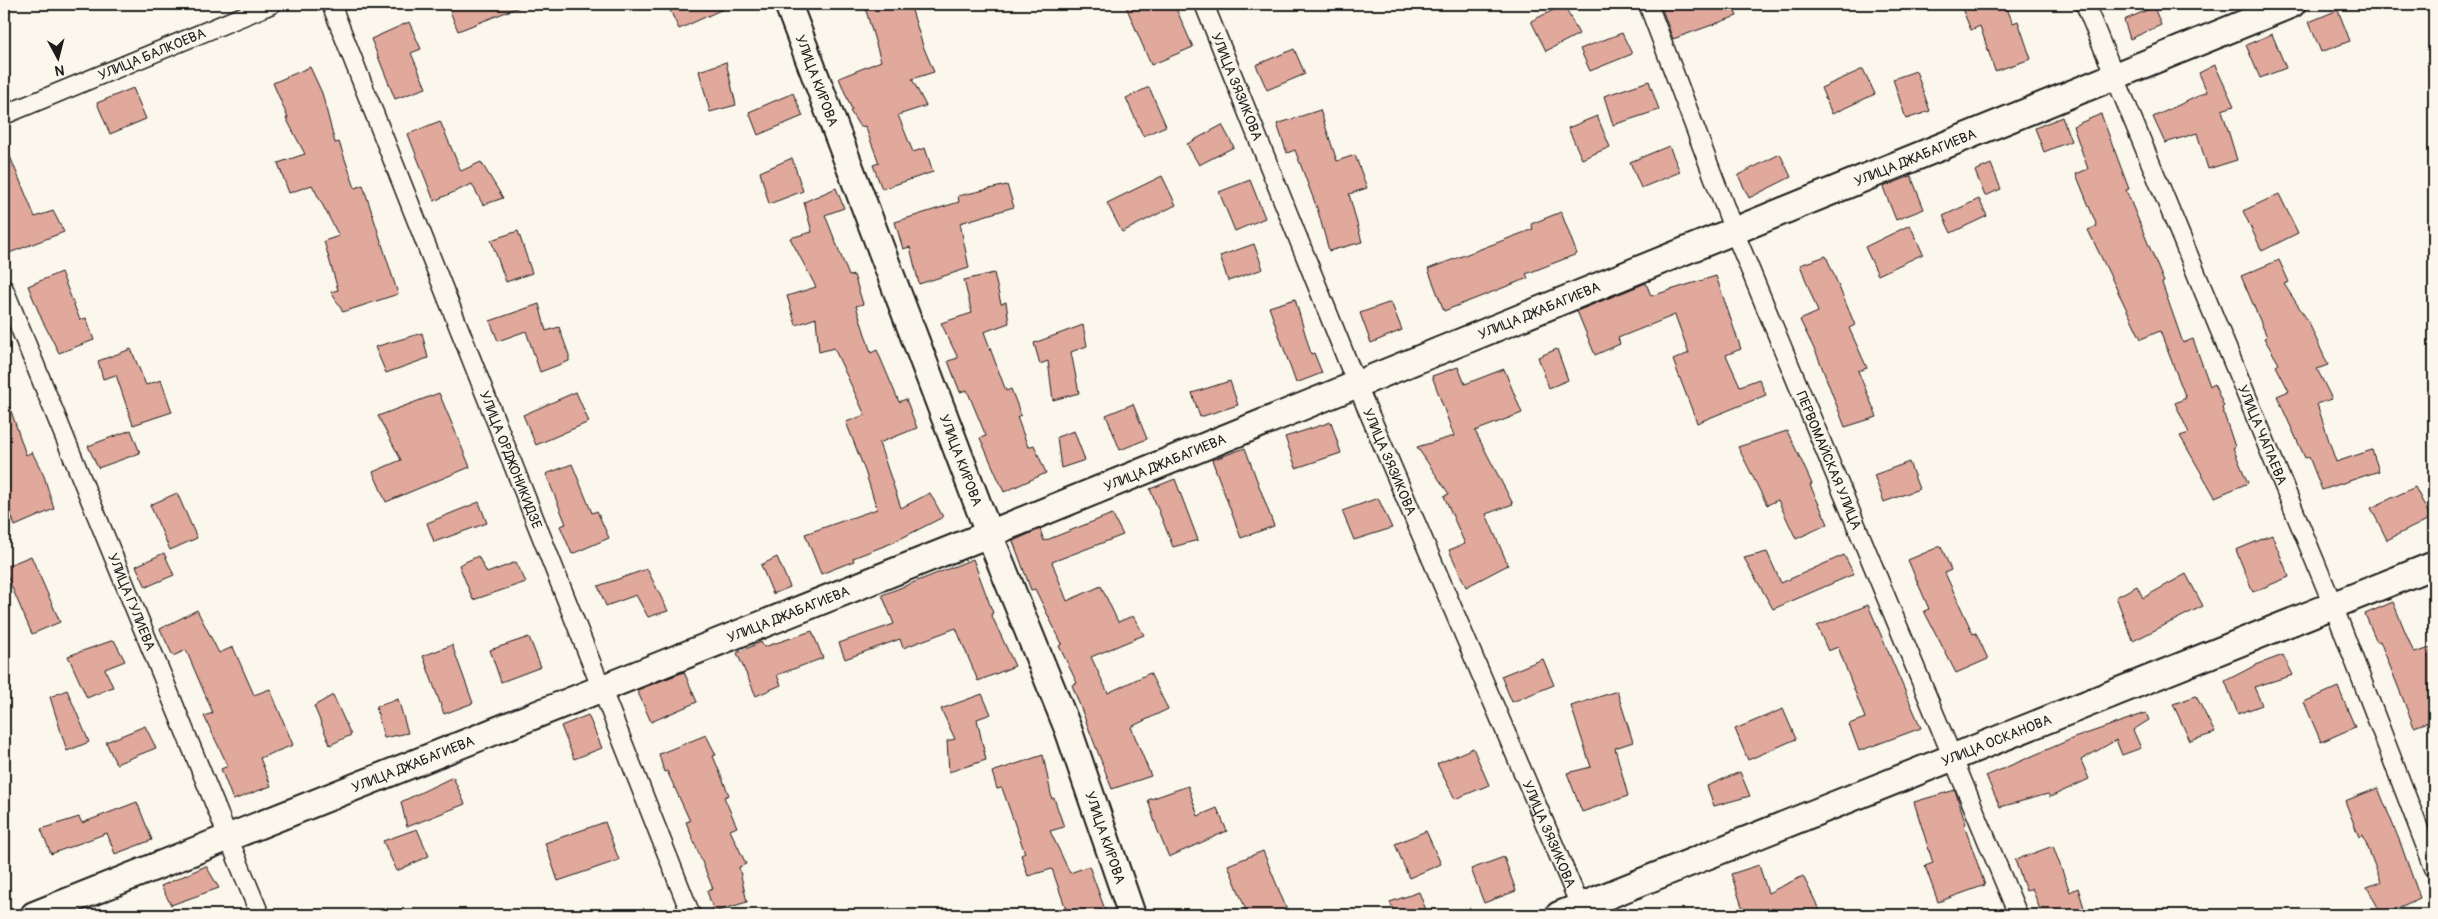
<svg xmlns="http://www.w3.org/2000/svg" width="2438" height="919" font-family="Pangolin,sans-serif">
<rect width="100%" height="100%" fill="#fbf7ec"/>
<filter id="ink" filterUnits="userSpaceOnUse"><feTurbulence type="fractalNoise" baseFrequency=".02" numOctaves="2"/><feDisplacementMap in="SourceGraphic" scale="10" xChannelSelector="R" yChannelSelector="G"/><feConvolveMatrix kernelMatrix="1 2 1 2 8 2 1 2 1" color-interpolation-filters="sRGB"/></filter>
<g filter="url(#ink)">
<!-- building -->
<path fill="#e1a89c" stroke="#1c1c1c" d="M447 4H524V5L458 31Z
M667 4H734L679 29Z
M864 4H910L923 46 934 72 912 79 926 106 898 115 913 152 925 148 933 172 882 189 873 165 879 163 865 126 860 127 850 111 852 110 839 78 881 61Z
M1125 4H1174L1193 47 1151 65Z
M1660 4H1732L1737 16 1673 39Z
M1960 4H2005L2013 23 2018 21 2031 59 1995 71 1980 26 1971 30Z
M1564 5 1579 34 1546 51 1531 21Z
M2154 7 2161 25 2130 39 2124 20Z
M2338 10 2350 41 2321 52 2309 22Z
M409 22 421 49 411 53 426 88 395 99 371 39Z
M1622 33 1632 54 1590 71 1580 49Z
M2272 34 2286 68 2260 78 2246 45Z
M1294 49 1305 74 1267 90 1256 65Z
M726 62 736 105 710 112 699 71Z
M2215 65 2234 106 2222 110 2237 160 2208 169 2197 133 2165 143 2153 117 2207 92 2199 73Z
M310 67 322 93 335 143 339 142 355 188 363 185 398 294 343 312 331 292 338 290 324 241 339 236 312 185 289 193 278 163 305 154 286 118H288L273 83Z
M1863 69 1875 94 1832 114 1821 88Z
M1916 71 1930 111 1906 119 1893 79Z
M1649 81 1659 110 1613 125 1604 96Z
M1149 87 1166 126 1143 136 1126 98Z
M133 88 146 119 110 134 97 103Z
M793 93 803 116 758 135 749 112Z
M1320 110 1337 161 1355 155 1367 188 1349 194 1362 242 1329 251 1318 211 1295 150 1287 153 1277 124Z
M2101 114 2129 189 2126 190 2164 282 2162 283 2183 343 2193 339 2210 386 2214 384 2224 406 2222 408 2235 447 2233 448 2248 483 2215 497 2180 436 2189 433 2175 403 2186 398 2160 331 2141 339 2088 230 2097 226 2076 174 2088 169 2073 126Z
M1597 116 1610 147 1582 159 1568 128Z
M2062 117 2071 141 2044 152 2035 128Z
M440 121 461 171 481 162 503 198 483 205 472 184 434 201 408 134Z
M1222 125 1234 147 1199 165 1187 144Z
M4 142 35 217 53 211 64 232 4 255Z
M1669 146 1680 172 1641 188 1630 162Z
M1780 154 1791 177 1749 198 1738 175Z
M792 158 803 191 769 204 760 172Z
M1991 164 2001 189 1985 196 1975 171Z
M1162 176 1176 205 1122 232 1107 203Z
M1911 176 1924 209 1896 220 1883 187Z
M1250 180 1265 218 1235 231 1219 192Z
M1007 185 1014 207 960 223 969 268 919 284 910 247 903 249 895 222 959 202 958 196Z
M836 188 844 208 825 215 849 276 854 275 863 304 856 306 871 353 877 350 899 402 906 399 917 428 879 443 901 508 930 493 943 517 892 543 853 558 854 561 821 574 805 534 877 509 865 471 846 422 865 415 834 348 819 352 816 318 796 325 787 296 816 287 790 238 812 232 804 202Z
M2279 194 2298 233 2262 251 2243 211Z
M1979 199 1987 216 1951 233 1943 216Z
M1561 212 1577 254 1526 274 1528 278 1444 311 1428 269 1533 229 1531 224Z
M1910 225 1923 254 1878 275 1865 247Z
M518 231 532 273 506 282 491 240Z
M1254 244 1263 269 1228 281 1220 256Z
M1826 256 1855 325 1849 328 1867 368 1858 371 1877 417 1845 427 1818 357 1800 320 1818 312 1800 265Z
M2279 260 2289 282 2284 284 2308 321 2328 365 2317 369 2332 399 2317 404 2336 462 2372 450 2379 471 2322 490 2309 457 2305 458 2277 396 2289 391 2276 366 2279 364 2264 338 2267 337 2241 276Z
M61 272 80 320 86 318 94 340 59 353 42 320 28 286Z
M994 273 1001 304 1006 302 1009 323 984 332 1006 391 1011 389 1021 415 1017 417 1028 447 1034 445 1046 473 1004 492 980 438 986 436 967 390 960 392 948 361 958 358 941 323 972 313 964 280Z
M1716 276 1741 349 1726 355 1740 386 1759 379 1766 395 1697 423 1673 360 1689 353 1675 315 1618 338 1620 344 1595 355 1577 311 1646 283 1651 296Z
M1295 299 1311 354 1314 353 1322 373 1296 383 1269 307Z
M1391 302 1402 330 1371 343 1360 313Z
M539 304 546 331 559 327 569 355V361L540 372 526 331 498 341 490 321Z
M1083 325 1087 346 1071 352 1079 393 1053 400 1048 361 1040 364 1034 343Z
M422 333 428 358 386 373 375 347Z
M131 349 146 385 161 380 172 412 133 425 116 375 103 379 98 361Z
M1557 349 1568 380 1549 388 1538 357Z
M1458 367 1465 384 1504 369 1522 413 1475 431 1513 504 1486 514 1508 565 1466 587 1449 550 1465 544 1444 496 1449 494 1417 447 1454 436 1432 376Z
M1230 381 1238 405 1200 417 1192 393Z
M576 392 589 422 536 445 523 415Z
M439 393 470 467 386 502 373 472 401 460 378 416Z
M4 399H7L26 455 32 452 44 476 54 509 15 526 4 495Z
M1133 404 1147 439 1120 450 1106 415Z
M1331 422 1341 453 1296 468 1285 437Z
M131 430 140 453 98 468 88 446Z
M1074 431 1085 460 1061 468 1057 437Z
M1787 431 1803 464 1812 484 1810 485 1828 524 1796 539 1778 500 1767 505 1738 447Z
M1245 448 1274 526 1241 538 1212 460Z
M1909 462 1919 489 1884 502 1874 475Z
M572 464 592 513 597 511 609 538 572 554 560 526 566 524 546 474Z
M1175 479 1198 540 1173 547 1150 489Z
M2415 487 2431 518 2387 540 2371 508Z
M177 493 197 538 170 550 150 505Z
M1378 498 1392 528 1354 540 1342 511Z
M479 502 487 523 434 542 427 523Z
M1112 514 1123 535 1052 562 1067 601 1101 586 1118 622 1133 616 1144 635 1091 657 1108 693 1150 673 1168 709 1131 727 1151 776 1112 789 1072 685 1077 683 1059 646 1062 644 1035 589 1031 590 1013 541 1040 529 1044 541Z
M2272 535 2289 577 2253 592 2236 550Z
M1941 546 1951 570 1945 573 1973 634 1976 633 1988 659 1956 673 1924 611 1929 609 1908 560Z
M1767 552 1781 583 1844 555 1854 574 1773 609 1744 558Z
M164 553 174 575 146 587 136 566Z
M31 556 60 622 32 634 4 569V567Z
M478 556 487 573 516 562 526 582 473 600 459 565Z
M777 557 790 587 773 594 761 565Z
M973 559 993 613 991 614 1015 666 978 681 956 628 903 648 900 639 845 659 839 643 894 624 882 595Z
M647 569 668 611 648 617 636 595 606 606 598 586Z
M2186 574 2203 606 2133 641 2116 597 2137 586 2143 598Z
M2393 602 2414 653 2434 647V720L2414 727 2380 641 2377 642 2365 614Z
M1868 605 1921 728 1859 751 1849 724 1865 718 1838 647 1828 651 1817 626Z
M197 610 219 653 233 647 254 695 270 689 293 745 260 758 271 786 233 800 221 769 228 766 204 716 213 713 186 650 173 656 160 629Z
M812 631 823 658 777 675 781 685 756 696 737 653 761 642 764 647Z
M529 637 541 667 501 682 490 650Z
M114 640 125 661 105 669 113 687 87 698 68 656Z
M452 645 473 703 444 714 423 656Z
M2283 655 2293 675 2254 687 2262 705 2238 714 2225 681 2256 665Z
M1543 659 1554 685 1512 702 1501 676Z
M684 672 697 702 651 722 637 690Z
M2338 687 2355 727 2321 742 2304 702Z
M67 690 89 742 67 751 50 697Z
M1617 691 1633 742 1615 748 1628 796 1582 812 1567 773 1591 767 1571 706Z
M982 694 991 714 977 719 986 760 949 772 947 741 955 739 941 709Z
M333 695 351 735 330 745 314 706Z
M2196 696 2215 733 2190 741 2173 704Z
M398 699 408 733 384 738 376 707Z
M1783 709 1796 739 1748 760 1735 729Z
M2146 713 2149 720 2133 730 2141 748 2122 755 2116 740 2081 760 2089 779 2050 797 2048 794 2000 807 1986 776 2074 738Z
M588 715 602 748 574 759 561 726Z
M145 726 156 748 116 764 106 742Z
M706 735 716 755 713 756 729 795 724 797 737 827 730 830 746 864 739 867 747 902 714 912 707 891 713 889 686 822 690 821 667 771 664 772 659 754Z
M1473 748 1489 785 1455 799 1437 764Z
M1043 755 1052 799 1054 798 1064 827 1050 831 1070 873 1089 866 1107 915H1068L1052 869 1028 876 1021 855 1025 853 1002 788 997 789 992 772Z
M1740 772 1750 796 1714 806 1707 786Z
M453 777 465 804 407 827 401 802Z
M1188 786 1198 816 1217 808 1227 831 1169 857 1157 829 1148 800Z
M2378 788 2400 842 2420 898 2382 915 2367 887 2381 882 2363 835 2359 837 2345 801Z
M1955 790 1966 824 1964 825 1985 885 1938 902 1925 866 1933 863 1914 802Z
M137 802 152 840 115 854 107 833 51 854 41 829 79 817 82 823Z
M605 822 619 860 558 881 545 843Z
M417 829 429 856 397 871 383 841Z
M1426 831 1441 864 1409 878 1395 844Z
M2053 846 2070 892 2078 888 2085 911 2076 915H2042L2032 888 2026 891 2015 860Z
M1263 851 1289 915H1248L1228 865Z
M1504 857 1516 891 1484 903 1471 869Z
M1759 865 1768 893 1803 876 1822 915H1745L1731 874Z
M206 866 219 888 171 905 161 886Z
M1419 892 1428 915H1395L1390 902Z"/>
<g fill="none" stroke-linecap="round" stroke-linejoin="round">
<!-- street casing -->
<g stroke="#1c1c1c" stroke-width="21">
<g id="street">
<path id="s1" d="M331 4 691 915"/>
<path id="s2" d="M1204 4 1357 385 1584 915"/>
<path id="s3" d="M1648 4 1734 231 2018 915"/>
<path id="s4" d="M2085 4 2333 605 2434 868"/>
<path id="s5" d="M4 115 272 4"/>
<path id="s6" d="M4 289 260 915"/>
</g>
</g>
<!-- secondary casing -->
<g stroke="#1c1c1c" stroke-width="30">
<g id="secondary">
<path id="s7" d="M788 4 989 534 1068 729 1132 915"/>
<path id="s8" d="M34 915 989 534 2292 4"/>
<path id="s9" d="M1559 915 2434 565"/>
</g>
</g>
<!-- street -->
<use href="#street" stroke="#fbf7ec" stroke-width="18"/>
<!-- secondary -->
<use href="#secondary" stroke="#fbf7ec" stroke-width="26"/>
</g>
</g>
<g text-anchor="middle" stroke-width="4.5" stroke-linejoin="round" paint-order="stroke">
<!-- street labels -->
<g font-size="14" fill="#1c1c1c" stroke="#fbf7ec">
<text dy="5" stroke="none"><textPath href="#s5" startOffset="160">УЛИЦА БАЛКОЕВА</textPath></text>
<text dy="5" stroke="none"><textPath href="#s7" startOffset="82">УЛИЦА КИРОВА</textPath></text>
<text dy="5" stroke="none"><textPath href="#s2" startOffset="89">УЛИЦА ЗЯЗИКОВА</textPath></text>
<text dy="5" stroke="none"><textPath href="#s8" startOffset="2028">УЛИЦА ДЖАБАГИЕВА</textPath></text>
<text dy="5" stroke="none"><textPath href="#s8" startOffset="1622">УЛИЦА ДЖАБАГИЕВА</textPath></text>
<text dy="5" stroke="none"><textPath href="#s4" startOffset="466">УЛИЦА ЧАПАЕВА</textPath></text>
<text dy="5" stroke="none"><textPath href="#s7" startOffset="488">УЛИЦА КИРОВА</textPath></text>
<text dy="5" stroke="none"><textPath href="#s1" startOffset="490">УЛИЦА ОРДЖОНИКИДЗЕ</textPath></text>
<text dy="5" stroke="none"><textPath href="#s2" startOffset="494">УЛИЦА ЗЯЗИКОВА</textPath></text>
<text dy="5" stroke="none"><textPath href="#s3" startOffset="491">ПЕРВОМАЙСКАЯ УЛИЦА</textPath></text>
<text dy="5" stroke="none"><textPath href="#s8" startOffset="1218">УЛИЦА ДЖАБАГИЕВА</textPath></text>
<text dy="5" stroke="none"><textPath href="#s6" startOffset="338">УЛИЦА ГУЛИЕВА</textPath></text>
<text dy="5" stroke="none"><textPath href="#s8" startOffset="812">УЛИЦА ДЖАБАГИЕВА</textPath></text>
<text dy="5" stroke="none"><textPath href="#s9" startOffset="471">УЛИЦА ОСКАНОВА</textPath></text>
<text dy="5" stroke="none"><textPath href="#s8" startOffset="408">УЛИЦА ДЖАБАГИЕВА</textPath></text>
<text dy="5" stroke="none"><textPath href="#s2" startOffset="899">УЛИЦА ЗЯЗИКОВА</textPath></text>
<text dy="5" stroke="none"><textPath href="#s7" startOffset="892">УЛИЦА КИРОВА</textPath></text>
</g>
</g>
<!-- margin -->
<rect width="2438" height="919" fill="none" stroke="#fbf7ec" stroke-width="20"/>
<rect x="10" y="10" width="2418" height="899" fill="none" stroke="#1c1c1c" stroke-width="2" filter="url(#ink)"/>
<!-- north arrow -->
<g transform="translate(58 58) rotate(173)" stroke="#fbf7ec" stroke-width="4" paint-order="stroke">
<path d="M0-4L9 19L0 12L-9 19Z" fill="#1c1c1c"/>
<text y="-8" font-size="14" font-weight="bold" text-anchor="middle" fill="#1c1c1c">N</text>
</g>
</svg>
